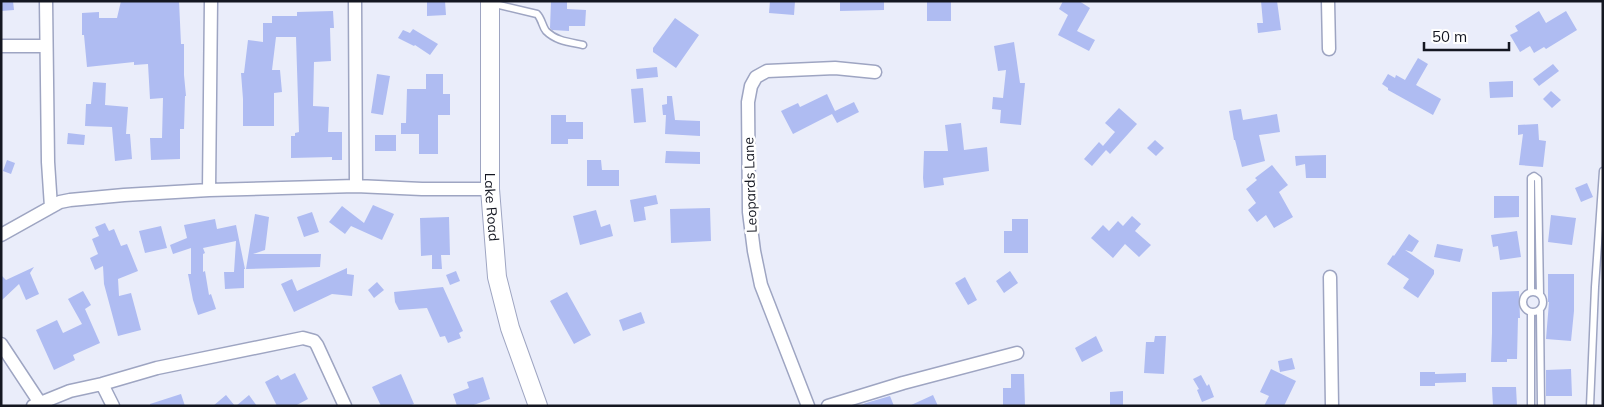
<svg xmlns="http://www.w3.org/2000/svg" width="1604" height="407" font-family="Mulish,sans-serif">
<rect width="100%" height="100%" fill="#eaedfa"/>
<!-- building -->
<path fill="#afbcf2" d="M1 1H13L14 10 1 11Z
M121 1H179L181 44H184V75L186 96H185L184 129H180V159L151 160 150 138H162L163 98 150 99 148 64 134 65V62L87 67 84 35H82V13L99 12V18H117Z
M427 1H445L446 15 427 16Z
M551 1 567 2V9L586 10 585 26H569V31L552 30 550 28Z
M770 1H795L794 15 769 13Z
M840 1H884V10L840 11Z
M927 1H951V21H927Z
M1063 1H1079L1090 8 1077 31 1095 40 1089 51 1058 35 1068 15 1059 9Z
M1261 1H1277L1281 30 1258 33 1257 23H1263Z
M333 11 334 28H330L331 61 314 62 313 106 329 107 328 132H342V160H332V157L291 158V136H295V133L299 132 296 37H276L272 70H280L282 92 274 93V126H243V99L241 73H244L248 40 263 42V23H272V16H297V12Z
M1539 11 1546 23 1566 11 1577 30 1546 49 1544 47 1534 53 1530 46 1520 52 1510 35 1518 31 1515 26Z
M675 18 699 35 676 68 653 52V48Z
M413 29 438 44 430 55 415 45 414 46 398 38 403 30 410 33Z
M1014 42 1020 83H1025L1021 125 1000 123 1001 110 992 109 993 97 1003 98 1006 70 998 71 994 46Z
M1418 58 1428 64 1416 85 1441 99 1433 115 1388 90V88L1382 84 1388 74 1395 78 1396 75 1405 80Z
M1553 64 1559 71 1539 86 1533 79Z
M657 67 658 77 637 79 636 69Z
M377 74 390 76 383 115 371 113Z
M426 74H443V94H450V115H438V154H419V134H401V123H406L407 89H426Z
M1513 81V97L1490 98 1489 82Z
M93 82 106 83 105 105 128 107 126 134H130L132 159 115 161 112 127 85 126 86 104H91Z
M643 88 646 122 634 123 631 89Z
M1551 91 1561 100 1552 108 1543 99Z
M827 94 835 111 854 102 859 112 837 123 832 114 793 134 781 111 798 103 800 107Z
M667 96H672L675 120 700 121V136L665 134 666 115H663L662 105 667 104Z
M1119 108 1137 124 1110 154 1106 150 1092 166 1084 159 1099 142 1103 146 1115 132 1105 123Z
M1241 109 1243 120 1277 114 1280 132 1259 135 1265 161 1242 167 1235 140H1234L1229 111Z
M551 115H566V122H583V139H568V144H551Z
M961 123 964 150 987 147 989 171 943 178 944 185 924 188 923 178 924 151H948L945 125Z
M1538 124 1539 140 1546 141 1543 167 1519 165 1523 134 1518 135V125Z
M68 133 85 135 84 145 67 144Z
M375 135H396V151H375Z
M1155 140 1164 148 1156 156 1147 148Z
M666 151 700 152V164L665 163Z
M1326 155V178H1306L1305 164 1296 166 1295 156Z
M7 160 15 163 11 174 3 171Z
M587 160H601L602 170H619V186H587Z
M1272 165 1288 185 1279 192 1293 217 1274 228 1266 215 1257 222 1248 210 1256 203 1246 189 1257 180 1255 178Z
M1587 183 1593 197 1581 202 1575 188Z
M656 195 658 204 644 207 646 220 634 222 630 200Z
M1494 196H1519V217L1494 218Z
M373 205 394 214 382 240 351 226 345 234 329 222 342 206 364 223Z
M710 208 711 241 671 243 670 209Z
M596 210 601 227 610 224 613 236 580 245 573 216Z
M312 212 319 232 304 237 297 217Z
M255 214 269 217 265 250 253 254H321L320 267 246 269Z
M1551 215 1576 218 1572 245 1548 242Z
M1132 216 1141 224 1135 231 1151 245 1139 257 1125 244 1113 258 1091 238 1103 225 1109 231 1118 221 1123 226Z
M449 217 450 255H441L442 269H432V255L421 256 420 218Z
M215 219 217 229 236 225 245 269H244V288L225 289 224 272H234L236 241 203 248 205 253 203 254V272L205 271 209 295 211 294 216 309 198 315 193 300 188 274H191V248L173 254 170 245 187 238 184 225Z
M1012 219H1028V253H1004V231H1012Z
M105 223 109 231 114 229 121 246 127 244 138 271 118 279 119 296 131 293 141 330 118 336 104 284 103 266 95 270 90 258 98 254 92 239 99 236 95 227Z
M161 226 167 248 145 253 139 231Z
M1517 231 1521 257 1500 260 1498 246 1493 247 1491 235Z
M1409 234 1419 241 1412 252 1405 250 1434 270V274L1418 298 1403 288 1409 279 1387 264 1393 255 1394 256Z
M1437 244 1463 249 1460 262 1434 257Z
M34 267 30 273 39 294 26 300 19 284 1 301V275L6 280Z
M347 268V274L354 275 352 296 332 294 294 312 281 284 292 279 297 291Z
M456 271 460 281 450 285 446 275Z
M1010 271 1018 283 1004 293 996 281Z
M1548 274H1574V311L1571 341 1546 339 1549 302H1548Z
M965 277 977 300 968 305 955 283Z
M377 282 384 290 374 298 368 290Z
M443 287 463 331 459 333 461 338 448 343 445 336 440 337 427 308 399 310 395 302 394 292Z
M83 291 91 305 85 309 100 343 73 355 75 360 54 370 36 330 57 320 63 333 82 324 68 299Z
M1519 291 1520 318H1518L1517 359H1507V362H1491L1492 333V292Z
M567 292 591 335 574 344 550 301Z
M641 312 645 323 623 331 619 320Z
M1096 336 1103 351 1082 362 1075 348Z
M1155 336H1166L1164 374 1144 373 1146 342H1154Z
M1292 358 1295 369 1280 372 1278 361Z
M1271 369 1296 381 1284 406H1264L1269 396 1260 392Z
M1571 369 1572 396H1546V370Z
M1420 372H1435V374L1466 373V382L1435 383V386H1420Z
M295 373 308 399 295 406H277L265 382 278 375 281 380Z
M401 374 414 404 409 406H381L372 387Z
M1011 374H1024L1025 406H1003V388H1011Z
M1201 375 1207 386 1209 384 1214 397 1202 402 1197 390 1199 389 1193 379Z
M483 377 490 399 471 406H457L453 394 469 388 467 382Z
M1492 387H1516L1517 406H1493Z
M1123 391V406H1110V392Z
M181 394 185 406H150V404Z
M226 395 235 406H213Z
M249 395 257 406H236Z
M933 395 938 406H909Z
M890 396 894 406H859L866 403Z"/>
<g fill="none" stroke-linecap="round" stroke-linejoin="round">
<!-- service casing -->
<g stroke="#9ea5c2" stroke-width="9">
<path id="service" d="M491 3 537 14C542 19 542 26 546 31 556 41 569 42 583 45
M1523 302a10 10 0 1 1 20 0a10 10 0 1 1-20 0Z
M1531 292V178L1534 176 1538 179 1540 294
M1540 311 1541 406
M1531 312V406
M1590 406 1595 287 1603 171"/>
</g>
<!-- minor casing -->
<g stroke="#9ea5c2" stroke-width="15">
<path id="minor" d="M46 1 48 162 51 207
M355 1 356 186
M1328 1 1329 49
M1 46H46
M209 190 211 1
M1 235 60 202 70 200 124 195 209 190 356 186 422 189H490
M1330 277 1332 406
M1 344 40 403
M102 384 113 406
M33 406 70 391 102 384 157 368 303 338 314 341 317 345 345 406
M808 406 761 285 754 251 749 212 748 102 751 86 756 77 767 71 835 68 875 72
M828 406 903 383 1017 353"/>
</g>
<!-- secondary casing -->
<g stroke="#9ea5c2" stroke-width="20">
<g id="secondary">
<path id="s1" d="M490 1V189L497 277 510 328 538 406"/>
</g>
</g>
<!-- service -->
<use href="#service" stroke="#fff" stroke-width="6"/>
<!-- minor -->
<use href="#minor" stroke="#fff" stroke-width="12"/>
<!-- secondary -->
<use href="#secondary" stroke="#fff" stroke-width="18"/>
</g>
<g text-anchor="middle" stroke-width="5" stroke-linejoin="round" paint-order="stroke">
<!-- street labels -->
<g font-size="14" fill="#141721" stroke="#fff">
<text transform="translate(750 185) rotate(-92)" y="5">Leopards Lane</text>
<text dy="5" stroke="none"><textPath href="#s1" startOffset="206">Lake Road</textPath></text>
</g>
</g>
<!-- border -->
<rect width="1604" height="407" fill="none" stroke="#141721" stroke-width="5"/>
<!-- scale -->
<path d="M1424 42v8h85v-8" fill="none" stroke="#141721" stroke-width="2.5"/>
<text x="1432" y="42" font-size="15" fill="#141721" stroke="#ffffff" stroke-width="4" paint-order="stroke">50 m</text>
</svg>
